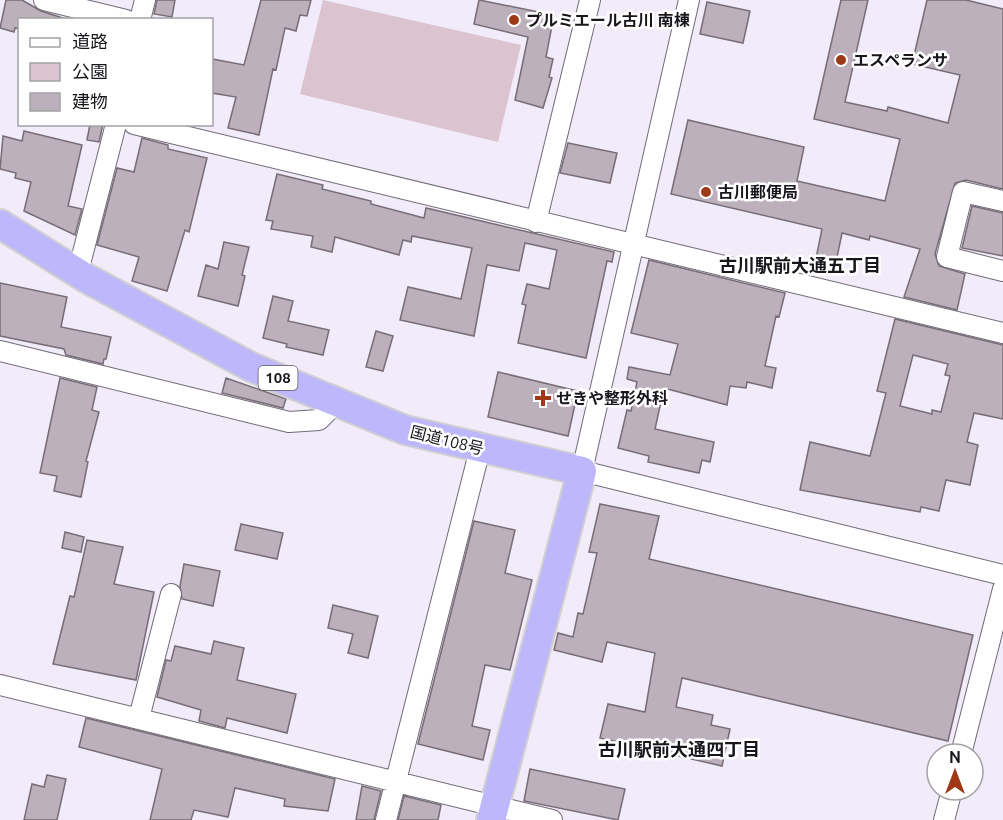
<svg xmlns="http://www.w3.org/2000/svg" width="1003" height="820" font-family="Ubuntu,'Noto Sans JP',sans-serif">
<rect width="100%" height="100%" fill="#f2ebf9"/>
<!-- green -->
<path fill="#dbc3d0" d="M323 0 521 45 498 142 300 94Z"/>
<!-- building -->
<path fill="#bbb0bb" stroke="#776d77" stroke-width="1.5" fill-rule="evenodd" d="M6 0H22L41 11 69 20H20V29L15 28 14 32 0 28Z
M157 0H175L172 17 154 14Z
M261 0H311L307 16 300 15 296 31 285 28 276 70 273 69 259 135 228 128 236 97 212 93V59L244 65Z
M479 0 554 15 546 57 553 59 549 77 552 78 543 108 515 100 528 37 474 24Z
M841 0H868L845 102 887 111 888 107 948 123 960 75 912 64 927 0H966L1003 9V189L966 180 955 183 935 254 939 266 965 274 957 310 904 297 920 249 870 236 869 240 842 233 834 272 814 268 822 229 671 194 688 120 804 147 797 181 885 201 900 139 814 119Z
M707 2 750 11 743 43 700 34Z
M90 124H103L99 142 87 140Z
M24 131 82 145 68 206 82 209 75 235 24 211 31 182 15 178 16 173 0 169 3 136 22 141Z
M142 138 168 145V149L207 158 189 232 185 230 167 291 132 281 139 257 97 245 117 168 134 172Z
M568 143 617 153 610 183 560 173Z
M277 174 323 185 322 189 371 201V204L424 218 426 208 614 252 612 262 607 261 586 358 518 343 526 305 522 304 527 284 549 289 557 250 525 243 519 271 487 265 474 336 400 320 408 287 461 299 472 248 412 236 411 242 403 240 399 255 335 237 332 252 311 247 313 236 271 229 273 221 266 220Z
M972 206 1003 213V256L962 248Z
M224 242 249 247 242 275 245 276 238 306 198 296 206 265 218 269Z
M649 260 785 293 779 317 776 316 765 366 776 368 772 388 747 382 746 388 730 386 727 405 664 388 655 429 714 442 710 462 702 460 699 473 648 462 649 456 618 448 627 410 631 411 637 382 627 379 629 367 670 375 678 344 631 333Z
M0 283 67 297 61 327 111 337 106 359H104L103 364 66 355 64 349 0 336Z
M273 296 293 301 288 321 329 330 323 355 286 347 287 344 263 338Z
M895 319 1003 345V419L974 413 967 442 978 445 970 485 946 480 939 511 921 507 920 512 800 490 810 442 870 456 886 393 877 391ZM913 355 948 364 945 375 950 376 941 412 932 410V414L900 406Z
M376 331 393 336 383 371 366 367Z
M498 372 578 391 568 436 488 417Z
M60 378 97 387 92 410 99 412 86 461 88 462 81 497 54 491 57 476 40 473Z
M226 378 286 399 283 408 222 393Z
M600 504 659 516 649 559 973 635 948 741 682 678 676 707 713 715 711 725 730 729 722 766 600 738 608 704 645 712 655 653 607 642 602 662 554 650 558 633 573 637 578 613 583 614 597 553 589 552Z
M474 521 515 530 505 573 532 580 510 670 485 665 472 726 490 730 483 760 418 744Z
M241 524 283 533 277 559 235 550Z
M65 532 84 537 81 552 62 548Z
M87 540 123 547 114 584 154 592 136 680 53 664 70 596 74 597Z
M184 564 220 571 213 606 182 599 180 586Z
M333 605 378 616 368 658 348 653 353 634 328 628Z
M214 641 244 648 237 680 296 694 287 733 227 718 225 728 199 721 201 710 157 697 166 660 171 661 175 646 211 654Z
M86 718 335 779 328 811 284 806 285 799 235 788 228 817 194 810 191 820H150L162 769 79 747Z
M530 769 625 789 618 820 524 801Z
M47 775 66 779 57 820H24L32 784 44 787Z
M362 786 381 791 374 820H356Z
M404 796 441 805 438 820H398Z"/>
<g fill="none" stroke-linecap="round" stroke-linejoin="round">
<!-- minor casing -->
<g stroke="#706b76" stroke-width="22">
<path id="minor" d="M44 0 126 20
M689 0 582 471 1003 575
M140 20 145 0
M134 124 1003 333
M1003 201 963 192 947 257 1003 271
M536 222 590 0
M78 272 116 124
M0 351 289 422 319 420 337 402
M0 685 552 820
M139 718 171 594
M961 754 1003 589
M386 820 480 449
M944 820 952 790"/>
</g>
<!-- highway casing -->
<g stroke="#d1d0d1" stroke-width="32">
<path id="highway" d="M0 224 86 278 251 367 405 430 582 471 491 820"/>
</g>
<!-- minor -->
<use href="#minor" stroke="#fff" stroke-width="20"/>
<!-- highway -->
<use href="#highway" stroke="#bfb7fc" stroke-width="28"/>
</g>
<!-- markers -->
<g fill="#9f3816" stroke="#fff" stroke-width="2">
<circle cx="514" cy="20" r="6"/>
<circle cx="841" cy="60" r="6"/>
<circle cx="706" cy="192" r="6"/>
<path d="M540 389h6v6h6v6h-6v6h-6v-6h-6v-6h6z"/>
</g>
<g text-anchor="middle" stroke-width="5" stroke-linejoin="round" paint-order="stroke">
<!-- shield labels -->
<rect fill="#fff" stroke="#5d5c5f" stroke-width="1.5" x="258.5" y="366" width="39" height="24" rx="4.5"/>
<g font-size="15" font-weight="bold" fill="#18161b">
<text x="278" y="383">108</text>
</g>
<!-- poi labels -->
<g font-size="16" font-weight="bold" fill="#18161b" stroke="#fff" text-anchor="start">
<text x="526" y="26">プルミエール古川 南棟</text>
<text x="853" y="66">エスペランサ</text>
<text x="718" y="198">古川郵便局</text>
<text x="556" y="404">せきや整形外科</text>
</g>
<!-- street labels -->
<g font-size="16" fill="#18161b" stroke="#fff">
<text transform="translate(447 440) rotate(14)" y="6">国道108号</text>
</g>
<!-- neighbourhood labels -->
<g font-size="18" font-weight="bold" fill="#18161b" stroke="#fff">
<text x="800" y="272">古川駅前大通五丁目</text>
<text x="679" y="756">古川駅前大通四丁目</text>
</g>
</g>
<!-- legend -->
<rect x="18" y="18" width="195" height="108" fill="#ffffff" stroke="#a3a2a4" stroke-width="1.5"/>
<rect x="30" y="38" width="30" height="9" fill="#ffffff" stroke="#a3a2a4" stroke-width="1.5"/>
<text x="72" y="48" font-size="18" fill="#18161b">道路</text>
<rect x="30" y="63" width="30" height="18" fill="#dbc3d0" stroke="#a3a2a4" stroke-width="1.5"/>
<text x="72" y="78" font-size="18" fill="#18161b">公園</text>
<rect x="30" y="93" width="30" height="18" fill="#bbb0bb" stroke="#a3a2a4" stroke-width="1.5"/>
<text x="72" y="108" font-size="18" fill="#18161b">建物</text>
<!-- north arrow -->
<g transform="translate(955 772)"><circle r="28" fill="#ffffff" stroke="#a3a2a4" stroke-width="1.5"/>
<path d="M0-4.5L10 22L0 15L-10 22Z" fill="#9f3816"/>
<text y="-9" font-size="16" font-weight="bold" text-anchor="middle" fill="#18161b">N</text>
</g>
</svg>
